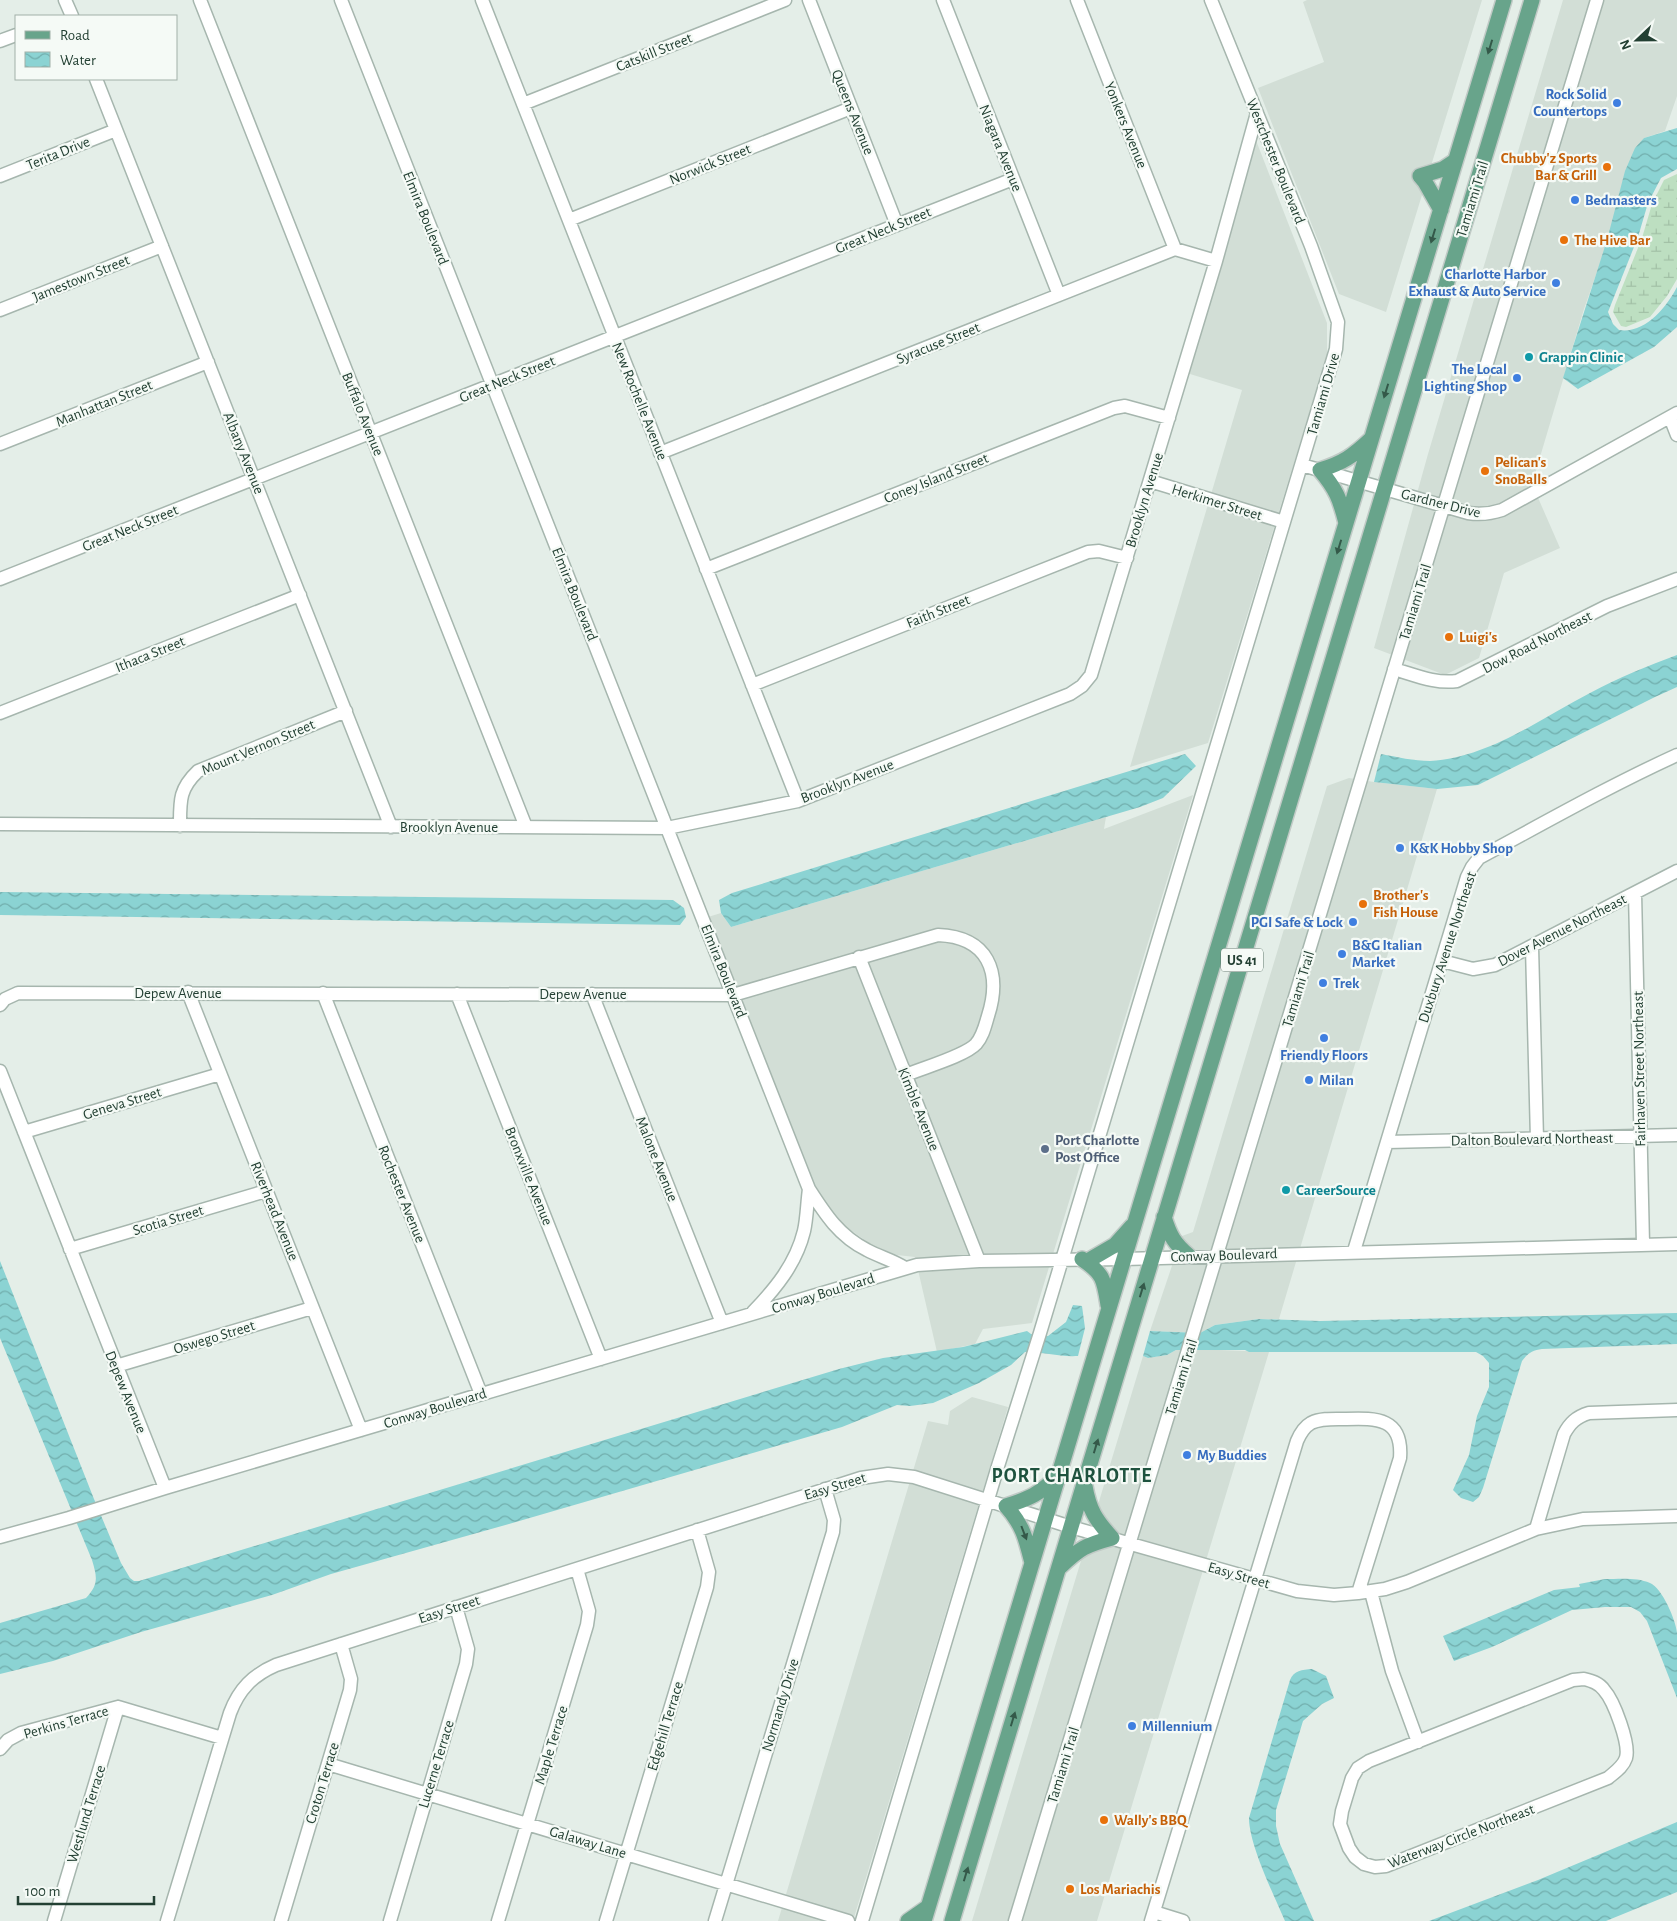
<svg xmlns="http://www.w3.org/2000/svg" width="1677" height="1921" font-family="'Alegreya Sans',sans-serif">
<defs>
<pattern id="wetland-marsh" width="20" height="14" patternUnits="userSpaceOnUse" patternTransform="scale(1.25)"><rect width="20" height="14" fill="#bddfc1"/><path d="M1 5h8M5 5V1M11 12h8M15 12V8" fill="none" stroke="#a2c0a6"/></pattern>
<pattern id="water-waves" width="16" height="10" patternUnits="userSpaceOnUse" patternTransform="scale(1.25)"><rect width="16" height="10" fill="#8bd3d3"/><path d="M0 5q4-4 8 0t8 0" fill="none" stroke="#71adac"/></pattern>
</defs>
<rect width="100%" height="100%" fill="#e4eee8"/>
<!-- built -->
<path fill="#d2ded6" d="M1307 0H1482L1386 312 1339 294 1258 88 1324 62 1303 2Z
M1563 0H1677V96L1665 131 1644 138 1584 309 1532 484 1560 548 1504 573 1479 658 1445 675 1374 648 1428 454Z
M1250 125 1327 323V355L1208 743 1130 767 1242 390 1177 370Z
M1349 778 1374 782 1437 789 1279 1319H1259L1215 1325 1200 1333 1150 1331 1182 1236 1193 1232 1327 786Z
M1193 795 1032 1323 983 1329 975 1344 937 1352 915 1257 897 1255 872 1245 843 1225 822 1200 807 1170 708 917 721 913 731 927 1106 817 1104 829Z
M1195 1349 1269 1352 1097 1921H972L1143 1356 1148 1358 1167 1355 1176 1350Z
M972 1397 1008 1407 853 1921H778L928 1421 948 1425 950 1411Z"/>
<!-- wetland -->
<path fill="url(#wetland-marsh)" d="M1677 174V279L1667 296 1650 317 1626 327 1621 326 1613 312 1615 305 1642 238 1652 204 1664 180Z"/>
<!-- water -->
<path fill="url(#water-waves)" d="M1677 128V169L1661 178 1648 203 1638 237 1608 312 1613 324 1619 330C1645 334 1666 308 1677 287V327L1654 347 1578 389 1563 378 1607 240 1625 171 1635 148 1644 138Z
M1677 655V687L1655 697 1478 785 1437 789 1374 782 1381 754C1397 757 1414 761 1430 761 1488 758 1540 719 1590 693 1618 678 1647 666 1677 655Z
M1185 754 1196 766 1163 798 1140 807 731 927 721 913 719 900 732 893Z
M0 892 673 900 684 908 686 917 680 925 0 915Z
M0 1261 94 1499 121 1563 130 1578 134 1581H139L839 1369 883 1358 963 1347 1027 1331 1031 1334 1048 1336 1066 1322 1073 1305 1082 1306 1085 1328 1078 1356C1059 1357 1044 1352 1025 1352L1011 1365 979 1383 933 1403 910 1406 897 1405 842 1427 509 1524 331 1574 272 1595 141 1632 53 1661 0 1674V1623L86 1598C99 1584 97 1577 92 1560L0 1338Z
M1677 1313V1344L1542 1349C1533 1350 1528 1353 1522 1361L1483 1488 1479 1497 1473 1502 1461 1498 1453 1490 1469 1455 1477 1416 1489 1387V1363L1483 1356 1476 1352H1249L1245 1350H1176L1167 1355 1148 1358 1143 1356 1150 1331 1200 1333 1215 1325 1259 1319 1320 1321Z
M1605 1579C1619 1579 1637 1577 1650 1583 1662 1588 1676 1620 1677 1633 1677 1654 1677 1677 1677 1698L1647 1621 1640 1612 1631 1607H1605L1572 1610 1492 1647 1454 1661 1443 1636 1554 1590 1580 1587 1579 1584Z
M1312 1669 1326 1676 1334 1698 1322 1704 1303 1721 1276 1810V1826L1280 1844 1314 1921H1285C1274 1895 1249 1845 1249 1818L1290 1680C1294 1670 1302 1670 1312 1669Z
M1677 1822V1892L1606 1921H1429L1538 1880Z"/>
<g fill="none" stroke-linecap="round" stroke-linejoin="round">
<!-- minor casing -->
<g stroke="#a6b6ae" stroke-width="15">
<path id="minor" d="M65 0 72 16
M200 0 526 827
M341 0 809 1189C825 1214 839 1236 867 1250 880 1257 893 1260 905 1268
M482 0 798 801
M809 0 897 225
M943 0 1059 295
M1077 0 1175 249
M0 41 16 35
M96 79 391 827
M523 104 785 0
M0 176 116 130
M569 220 851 108
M0 310 162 246
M1670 417 1677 435
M0 444 208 362
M660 453 1175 249 1216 261
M1302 465 1468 513C1481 515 1490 514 1502 510L1677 413
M1150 481 1284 522
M706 569 1114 408 1125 406 1169 418
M0 579 1013 179
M1394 669C1415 675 1435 684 1457 681L1607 606 1677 579
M752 685 1088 552 1099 551 1127 558
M0 713 300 595
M0 824 667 828 798 801 1070 694 1082 686 1091 675 1216 261 1257 113
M180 826C180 801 179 789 198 771L346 711
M1635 893 1643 1244
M1532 947 1537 1139
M859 957 979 1261
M1442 961 1473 969 1495 965 1677 871
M188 992 361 1430
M323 993 481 1394
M457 994 601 1359
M592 994 722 1323
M0 1005 5 999 18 993 733 995 938 935C988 937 1002 972 988 1016 985 1026 983 1036 976 1044 965 1056 922 1068 906 1075
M0 1071 165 1488
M24 1132 220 1074
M1387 1142 1677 1135
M70 1249 266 1191
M1354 1251 1467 877 1472 867 1479 858C1544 823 1609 786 1677 755
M753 1312C775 1289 796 1264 804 1231 807 1218 807 1203 809 1189
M116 1366 312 1308
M1536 1529 1564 1434C1570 1423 1576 1417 1589 1413L1677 1410
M0 1537 69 1518 165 1488 917 1265 979 1261 1124 1259 1677 1244
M1371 1592 1392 1671 1418 1742
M1584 1679C1592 1681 1599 1683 1604 1690 1614 1701 1630 1744 1626 1758 1623 1767 1615 1772 1608 1778L1386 1866 1375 1867 1364 1864 1355 1857 1349 1848 1340 1824 1342 1811 1352 1778 1358 1768 1369 1761 1573 1680Z
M0 1749 8 1740 21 1733 118 1707 222 1738
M328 1764 848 1921
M1154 1912 1183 1921
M54 1921 118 1707
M167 1921 230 1713C239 1689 253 1675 276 1665L861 1478 888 1474 914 1477 1071 1527 1297 1591 1334 1595 1358 1593 1385 1589 1407 1582 1536 1529 1583 1519 1677 1516
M281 1921 350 1690 351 1679 341 1644
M390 1921 466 1664 468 1649 456 1607
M498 1921 587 1625 589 1611 577 1569
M606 1921 707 1587 709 1572 697 1530
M715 1921 833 1532 834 1520 825 1489
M862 1921 998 1466 1040 1333 1336 349 1338 322 1311 246 1211 0
M1015 1921 1597 0
M1151 1921 1297 1441C1300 1434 1304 1427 1311 1423 1321 1418 1334 1419 1346 1419 1377 1418 1403 1418 1400 1458L1358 1593"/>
</g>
<!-- major casing -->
<g stroke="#c1cac6" stroke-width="18">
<path id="major" d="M1420 176 1425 182 1441 210
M1420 176 1443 169 1455 161
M1346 523C1340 499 1336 489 1320 470 1343 463 1353 456 1371 439
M1164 1217C1170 1236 1174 1243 1189 1256
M1082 1259C1104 1274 1104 1280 1108 1305
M1091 1259 1115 1245 1132 1226
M1032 1563C1026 1539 1023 1525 1006 1506 1031 1498 1039 1494 1058 1476
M1060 1567C1080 1548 1086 1545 1112 1538 1096 1520 1089 1510 1085 1486
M908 1921 928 1907
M924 1921 1504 0
M952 1921 1532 0"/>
</g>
<!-- minor -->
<use href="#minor" stroke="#fff" stroke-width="12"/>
<!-- major -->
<use href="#major" stroke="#68a48b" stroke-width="15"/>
</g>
<!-- one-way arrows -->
<defs><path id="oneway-solid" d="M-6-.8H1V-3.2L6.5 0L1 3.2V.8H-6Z" transform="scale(1.25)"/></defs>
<g fill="#345949">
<use href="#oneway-solid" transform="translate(1490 47) rotate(107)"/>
<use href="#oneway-solid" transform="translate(1433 236) rotate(107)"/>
<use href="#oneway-solid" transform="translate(1386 391) rotate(107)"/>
<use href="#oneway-solid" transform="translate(1339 547) rotate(107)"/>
<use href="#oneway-solid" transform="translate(1142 1290) rotate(-73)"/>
<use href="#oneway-solid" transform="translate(1096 1446) rotate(-73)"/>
<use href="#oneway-solid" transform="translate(1024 1533) rotate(69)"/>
<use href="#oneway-solid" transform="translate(1013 1719) rotate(-73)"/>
<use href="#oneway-solid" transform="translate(966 1874) rotate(-73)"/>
</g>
<!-- markers -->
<g fill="#3f7fe0" stroke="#f5faf6" stroke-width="2">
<circle cx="1617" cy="103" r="5"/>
<circle cx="1575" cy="200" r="5"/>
<circle cx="1556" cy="283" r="5"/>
<circle cx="1517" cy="378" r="5"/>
<circle cx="1400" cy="848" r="5"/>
<circle cx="1353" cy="922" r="5"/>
<circle cx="1342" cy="954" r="5"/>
<circle cx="1323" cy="983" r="5"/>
<circle cx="1324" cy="1038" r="5"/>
<circle cx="1309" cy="1080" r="5"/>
<circle cx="1187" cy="1455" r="5"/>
<circle cx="1132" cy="1726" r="5"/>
</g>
<g fill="#e8710a" stroke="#f5faf6" stroke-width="2">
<circle cx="1607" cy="167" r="5"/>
<circle cx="1564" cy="240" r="5"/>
<circle cx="1485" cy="471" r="5"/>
<circle cx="1449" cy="637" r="5"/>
<circle cx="1363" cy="904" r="5"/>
<circle cx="1104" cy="1820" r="5"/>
<circle cx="1070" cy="1889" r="5"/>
</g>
<g fill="#0f9aa8" stroke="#f5faf6" stroke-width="2">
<circle cx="1529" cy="357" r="5"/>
<circle cx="1286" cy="1190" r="5"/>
</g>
<circle fill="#5c6f8a" stroke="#f5faf6" stroke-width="2" cx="1045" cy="1149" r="5"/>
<g text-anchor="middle" stroke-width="4.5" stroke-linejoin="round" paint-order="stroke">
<!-- shield labels -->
<rect fill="#f5faf6" stroke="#62786e" stroke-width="1" x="1221" y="948.5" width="42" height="23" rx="4"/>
<g font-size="14" font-weight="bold" fill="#234033">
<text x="1242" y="965">US 41</text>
</g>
<!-- street labels -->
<g font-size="15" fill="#234033" stroke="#f5faf6">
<text transform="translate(654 52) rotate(-22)" y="5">Catskill Street</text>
<text transform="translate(853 112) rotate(68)" y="5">Queens Avenue</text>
<text transform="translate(1126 125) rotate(68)" y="5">Yonkers Avenue</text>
<text transform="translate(1001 148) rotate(68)" y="5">Niagara Avenue</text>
<text transform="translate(58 153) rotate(-22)" y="5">Terita Drive</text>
<text transform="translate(1276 161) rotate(68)" y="5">Westchester Boulevard</text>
<text transform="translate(710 164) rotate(-22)" y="5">Norwick Street</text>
<text transform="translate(1472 199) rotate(-73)" y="5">Tamiami Trail</text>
<text transform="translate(426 218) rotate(68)" y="5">Elmira Boulevard</text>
<text transform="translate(883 230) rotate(-22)" y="5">Great Neck Street</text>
<text transform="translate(81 278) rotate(-22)" y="5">Jamestown Street</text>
<text transform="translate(938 343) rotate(-22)" y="5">Syracuse Street</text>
<text transform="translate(507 379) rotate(-22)" y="5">Great Neck Street</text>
<text transform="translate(1323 394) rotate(-74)" y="5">Tamiami Drive</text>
<text transform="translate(640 401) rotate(68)" y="5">New Rochelle Avenue</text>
<text transform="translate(104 403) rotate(-22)" y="5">Manhattan Street</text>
<text transform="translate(363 414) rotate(68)" y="5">Buffalo Avenue</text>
<text transform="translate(244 453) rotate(68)" y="5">Albany Avenue</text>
<text transform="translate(936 478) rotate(-22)" y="5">Coney Island Street</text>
<text transform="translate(1144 500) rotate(-73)" y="5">Brooklyn Avenue</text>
<text transform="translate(1217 502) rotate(17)" y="5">Herkimer Street</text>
<text transform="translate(1441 503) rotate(14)" y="5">Gardner Drive</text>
<text transform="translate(130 528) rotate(-22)" y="5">Great Neck Street</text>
<text transform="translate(575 594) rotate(68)" y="5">Elmira Boulevard</text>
<text transform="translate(1415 602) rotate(-73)" y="5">Tamiami Trail</text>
<text transform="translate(938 611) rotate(-22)" y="5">Faith Street</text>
<text transform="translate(1537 642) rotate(-27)" y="5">Dow Road Northeast</text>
<text transform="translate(150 654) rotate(-22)" y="5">Ithaca Street</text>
<text transform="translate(258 747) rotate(-23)" y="5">Mount Vernon Street</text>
<text transform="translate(847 781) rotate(-21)" y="5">Brooklyn Avenue</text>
<text x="449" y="832">Brooklyn Avenue</text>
<text transform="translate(1562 930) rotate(-27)" y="5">Dover Avenue Northeast</text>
<text transform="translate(1447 947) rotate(-72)" y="5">Duxbury Avenue Northeast</text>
<text transform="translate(724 971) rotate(68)" y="5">Elmira Boulevard</text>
<text transform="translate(1298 989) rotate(-73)" y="5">Tamiami Trail</text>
<text x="178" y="998">Depew Avenue</text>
<text x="583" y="999">Depew Avenue</text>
<text transform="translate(1639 1069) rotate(-91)" y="5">Fairhaven Street Northeast</text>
<text transform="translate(122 1103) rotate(-17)" y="5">Geneva Street</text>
<text transform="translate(919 1109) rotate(68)" y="5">Kimble Avenue</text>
<text transform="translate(1532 1139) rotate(-1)" y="5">Dalton Boulevard Northeast</text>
<text transform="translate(657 1159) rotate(68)" y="5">Malone Avenue</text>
<text transform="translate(529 1176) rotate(68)" y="5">Bronxville Avenue</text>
<text transform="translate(402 1194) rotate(68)" y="5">Rochester Avenue</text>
<text transform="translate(275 1211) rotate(68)" y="5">Riverhead Avenue</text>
<text transform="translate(168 1220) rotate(-17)" y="5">Scotia Street</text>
<text transform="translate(1224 1255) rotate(-2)" y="5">Conway Boulevard</text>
<text transform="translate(823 1293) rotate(-17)" y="5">Conway Boulevard</text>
<text transform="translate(214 1337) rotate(-17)" y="5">Oswego Street</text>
<text transform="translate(1181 1377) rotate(-73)" y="5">Tamiami Trail</text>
<text transform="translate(126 1392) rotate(68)" y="5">Depew Avenue</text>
<text transform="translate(435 1408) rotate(-17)" y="5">Conway Boulevard</text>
<text transform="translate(835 1486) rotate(-17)" y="5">Easy Street</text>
<text transform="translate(1239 1575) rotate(16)" y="5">Easy Street</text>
<text transform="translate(449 1609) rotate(-18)" y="5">Easy Street</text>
<text transform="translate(780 1705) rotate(-73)" y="5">Normandy Drive</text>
<text transform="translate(66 1722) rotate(-16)" y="5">Perkins Terrace</text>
<text transform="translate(665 1726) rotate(-73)" y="5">Edgehill Terrace</text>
<text transform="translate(551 1745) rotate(-73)" y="5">Maple Terrace</text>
<text transform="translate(436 1764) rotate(-73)" y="5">Lucerne Terrace</text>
<text transform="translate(1063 1765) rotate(-73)" y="5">Tamiami Trail</text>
<text transform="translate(322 1783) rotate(-73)" y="5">Croton Terrace</text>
<text transform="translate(86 1814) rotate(-73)" y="5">Westlund Terrace</text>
<text transform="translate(1461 1836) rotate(-21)" y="5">Waterway Circle Northeast</text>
<text transform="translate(588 1842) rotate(17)" y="5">Galaway Lane</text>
</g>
<!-- shop labels -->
<g font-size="15" font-weight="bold" fill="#366cbe" stroke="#f5faf6" text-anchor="start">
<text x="1607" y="99" text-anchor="end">Rock Solid<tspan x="1607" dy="17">Countertops</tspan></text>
<text x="1585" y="205">Bedmasters</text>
<text x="1546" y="279" text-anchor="end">Charlotte Harbor<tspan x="1546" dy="17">Exhaust &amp; Auto Service</tspan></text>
<text x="1507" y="374" text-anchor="end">The Local<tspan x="1507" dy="17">Lighting Shop</tspan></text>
<text x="1410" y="853">K&amp;K Hobby Shop</text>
<text x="1343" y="927" text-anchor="end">PGI Safe &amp; Lock</text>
<text x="1352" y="950">B&amp;G Italian<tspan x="1352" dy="17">Market</tspan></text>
<text x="1333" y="988">Trek</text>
<text x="1324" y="1060" text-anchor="middle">Friendly Floors</text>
<text x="1319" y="1085">Milan</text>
<text x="1197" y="1460">My Buddies</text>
<text x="1142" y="1731">Millennium</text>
</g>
<!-- food labels -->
<g font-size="15" font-weight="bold" fill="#c56008" stroke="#f5faf6" text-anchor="start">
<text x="1597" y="163" text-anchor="end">Chubby'z Sports<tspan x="1597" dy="17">Bar &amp; Grill</tspan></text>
<text x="1574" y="245">The Hive Bar</text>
<text x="1495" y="467">Pelican's<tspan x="1495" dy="17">SnoBalls</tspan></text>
<text x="1459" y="642">Luigi's</text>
<text x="1373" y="900">Brother's<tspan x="1373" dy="17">Fish House</tspan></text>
<text x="1114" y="1825">Wally's BBQ</text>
<text x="1080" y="1894">Los Mariachis</text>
</g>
<!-- culture labels -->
<g font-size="15" font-weight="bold" fill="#0d838f" stroke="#f5faf6" text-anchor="start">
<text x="1539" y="362">Grappin Clinic</text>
<text x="1296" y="1195">CareerSource</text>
</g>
<!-- service labels -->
<g font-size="15" font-weight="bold" fill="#4e5e75" stroke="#f5faf6" text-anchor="start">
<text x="1055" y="1145">Port Charlotte<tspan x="1055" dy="17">Post Office</tspan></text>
</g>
<!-- district labels -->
<g font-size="20" font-weight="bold" letter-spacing="1" fill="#1e523e" stroke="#f5faf6">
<text x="1072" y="1482">PORT CHARLOTTE</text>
</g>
</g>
<!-- legend -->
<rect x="15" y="15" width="162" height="65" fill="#f5faf6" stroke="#a1b0a8"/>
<rect x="25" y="31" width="25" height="8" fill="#68a48b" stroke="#a1b0a8"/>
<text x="60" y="40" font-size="15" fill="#234033">Road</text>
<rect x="25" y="52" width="25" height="15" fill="url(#water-waves)" stroke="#a1b0a8"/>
<text x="60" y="65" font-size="15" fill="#234033">Water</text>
<!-- north arrow -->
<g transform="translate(1637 40) rotate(248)" stroke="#f5faf6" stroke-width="4" paint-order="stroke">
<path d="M0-4L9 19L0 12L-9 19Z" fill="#234033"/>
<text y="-8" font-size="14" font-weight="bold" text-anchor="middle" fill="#234033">N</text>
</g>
<!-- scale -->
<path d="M18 1896v8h136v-8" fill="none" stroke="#234033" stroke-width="2.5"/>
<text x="25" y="1896" font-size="15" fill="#234033" stroke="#f5faf6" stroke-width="4" paint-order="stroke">100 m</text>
</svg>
